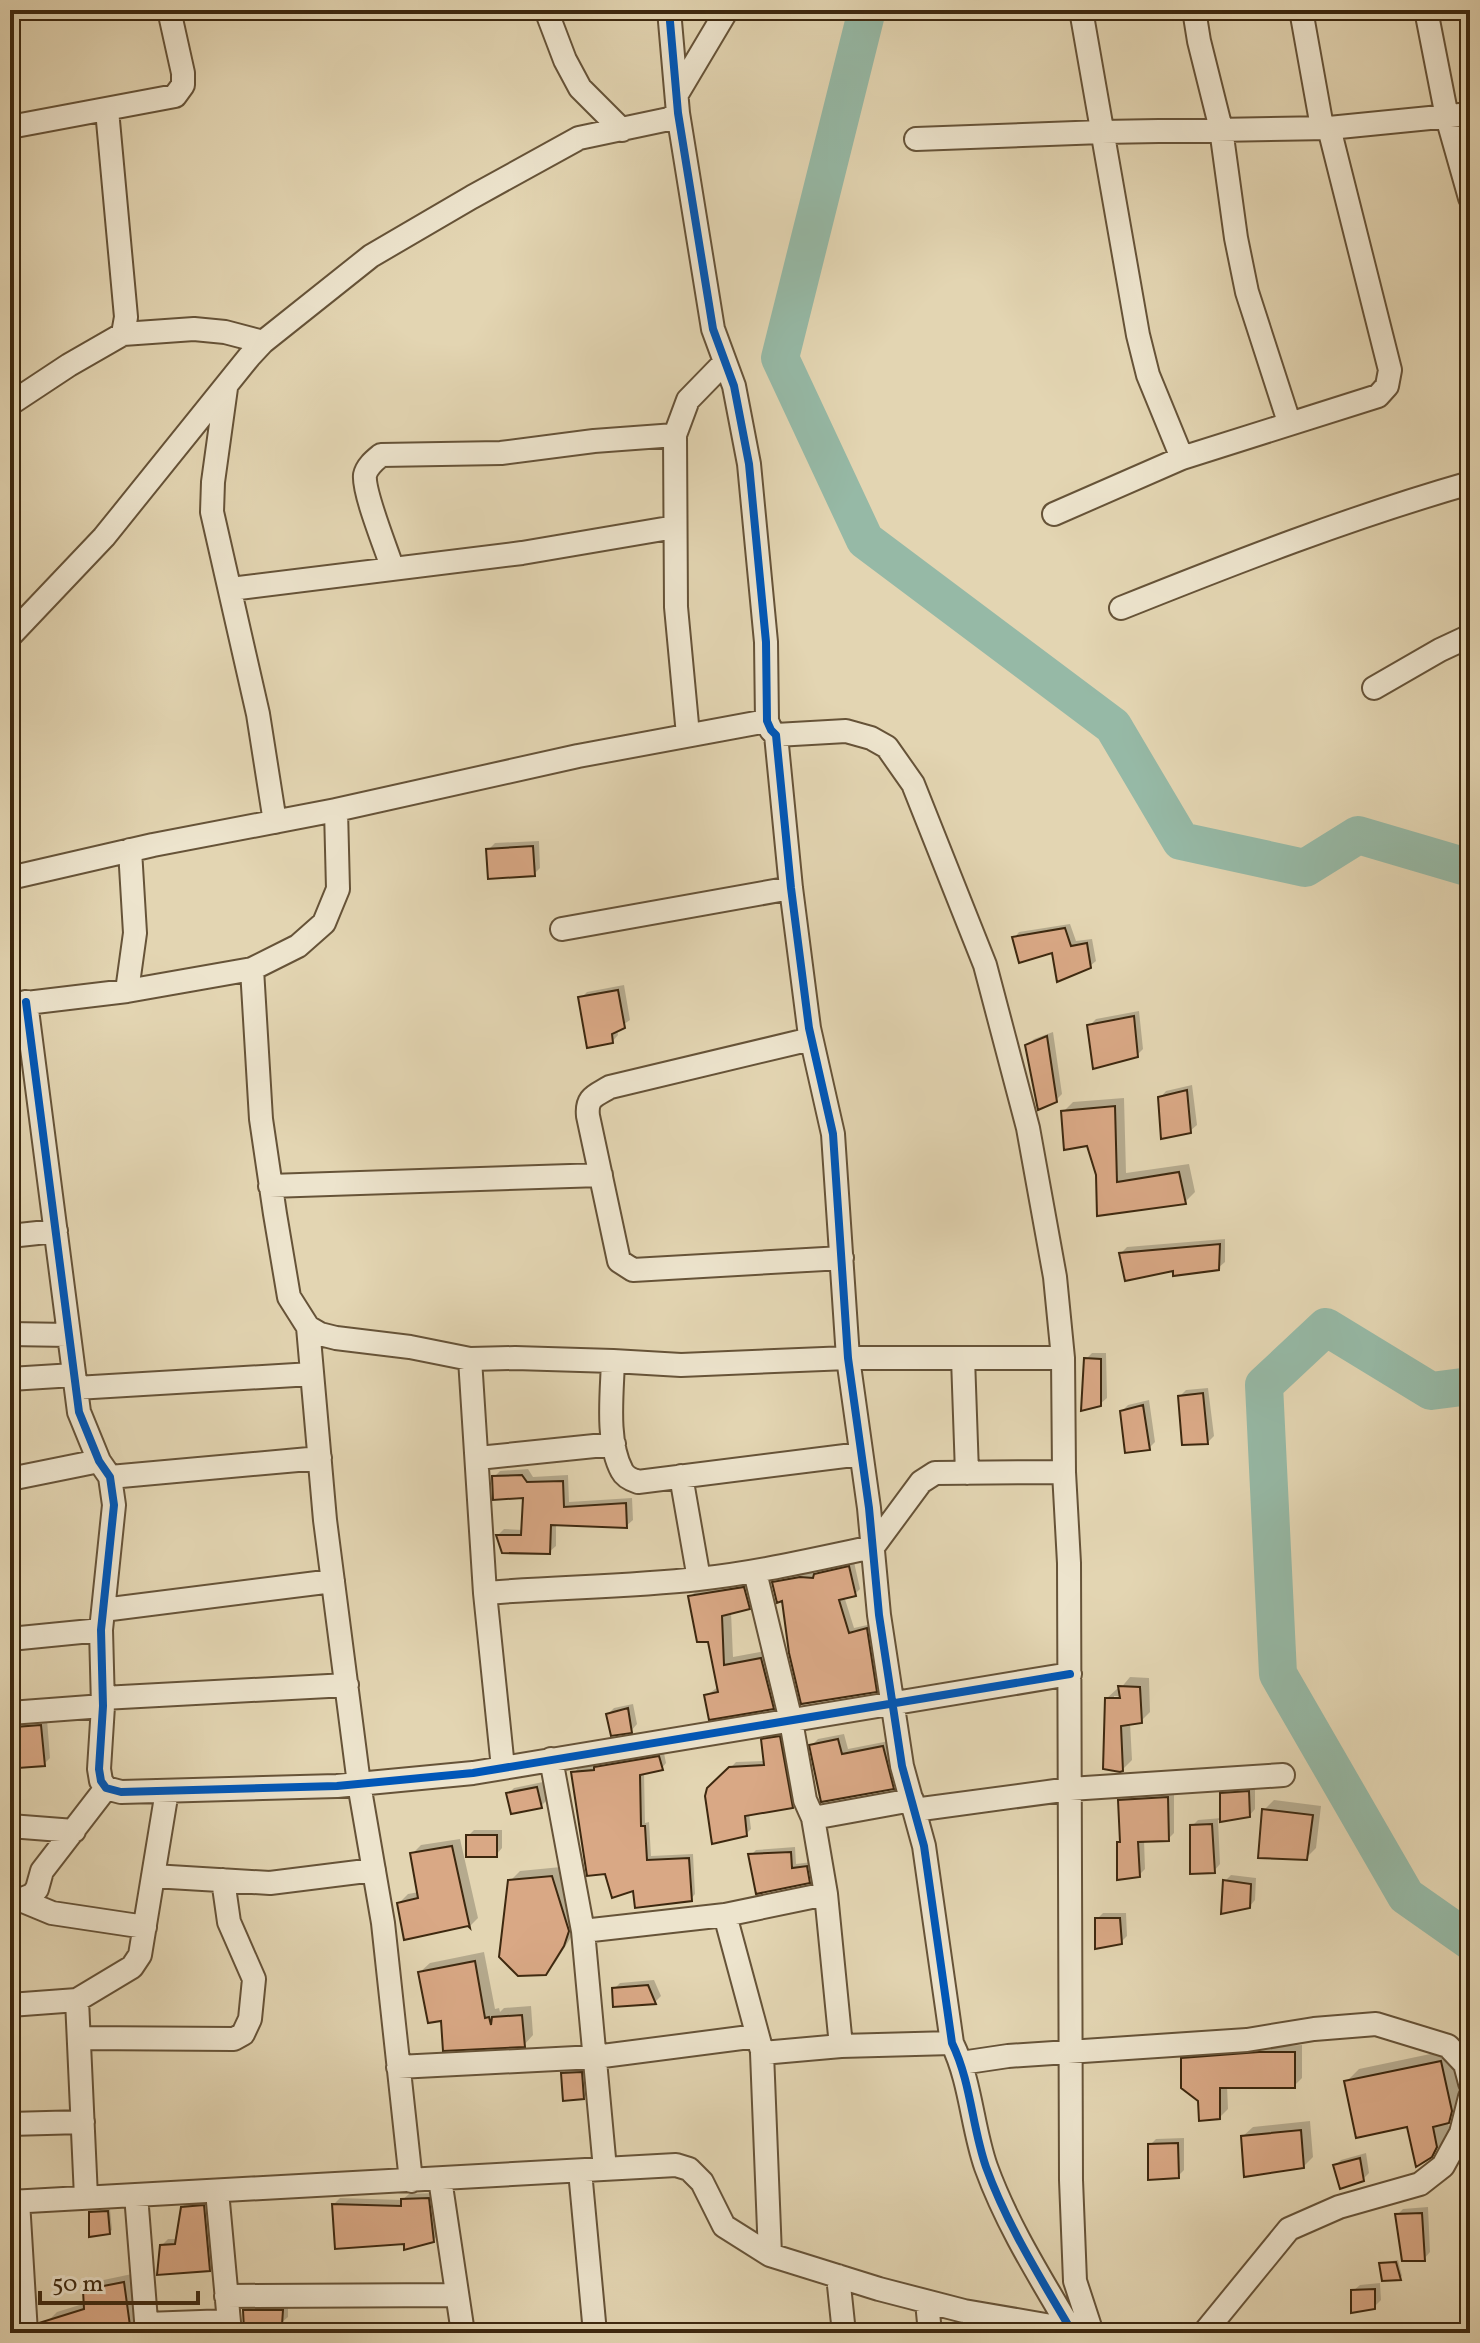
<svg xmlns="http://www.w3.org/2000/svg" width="1480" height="2343" font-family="Vollkorn,serif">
<rect width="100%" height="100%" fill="#e3d5b2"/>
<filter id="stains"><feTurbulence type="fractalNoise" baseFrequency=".0025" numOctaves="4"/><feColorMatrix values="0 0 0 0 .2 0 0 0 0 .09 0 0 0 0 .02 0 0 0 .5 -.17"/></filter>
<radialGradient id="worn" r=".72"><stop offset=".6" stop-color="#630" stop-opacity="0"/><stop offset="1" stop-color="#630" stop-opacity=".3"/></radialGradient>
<!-- shadow -->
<path fill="#0003" fill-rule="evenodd" d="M539 841 540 868 534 874 488 850 495 843Z
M1070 924 1076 941 1092 939 1096 961 1090 966 1014 938 1019 932Z
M624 985 630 1020 617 1029 618 1035 612 1042 581 998 587 992Z
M1139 1011 1143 1049 1137 1055 1089 1026 1096 1019Z
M1053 1032 1062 1094 1056 1100 1028 1045 1034 1039Z
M1192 1085 1197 1125 1190 1131 1160 1098 1166 1091Z
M1124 1098 1126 1173 1189 1164 1195 1192 1185 1202 1099 1214 1098 1175 1089 1143 1063 1112 1073 1102Z
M1225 1239V1262L1218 1268 1121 1253 1127 1247Z
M1092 1353H1106L1107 1398 1100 1404 1086 1359Z
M1208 1388 1214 1436 1208 1442 1180 1396 1186 1390Z
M1149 1400 1155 1442 1149 1448 1122 1411 1128 1405Z
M528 1469 533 1477 568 1475 569 1502 632 1498 633 1520 626 1526 556 1523V1546L549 1552 498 1535 504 1529 523 1530 525 1496 494 1477 500 1471Z
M854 1562 860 1589 855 1594 844 1596 854 1628 872 1624 881 1685 876 1690 784 1599 774 1583 779 1577 806 1572 817 1573 821 1569Z
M753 1579 758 1598 749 1607 731 1612 733 1657 770 1650 782 1698 773 1707 706 1696 719 1686 710 1640 690 1597 699 1588Z
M1130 1677 1149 1678 1150 1712 1141 1721 1130 1723 1132 1760 1122 1770 1107 1698 1117 1689H1120ZM1114 1696 1130 1697 1114 1700Z
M633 1704 637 1724 631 1731 608 1714 614 1708Z
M47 1719 50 1758 44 1764 17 1727 23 1721Z
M784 1732 797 1801 792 1806 749 1813 751 1829 746 1834 709 1790 736 1762 765 1761 763 1740 768 1735Z
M844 1734 848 1749 889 1741 899 1781 893 1787 812 1745 818 1739Z
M664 1753 666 1763 662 1768 644 1772 645 1823 649 1822 651 1856 693 1854 695 1894 691 1899 635 1889 574 1773 578 1768Z
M543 1782 547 1800 541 1806 508 1794 514 1788Z
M1255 1786V1809L1249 1816 1218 1820 1220 1864 1214 1871 1192 1826 1198 1820 1222 1818V1794L1228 1788Z
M1174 1791V1833L1168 1839 1144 1840 1145 1869 1139 1875 1119 1843 1122 1840 1120 1801 1126 1794Z
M1274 1800 1321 1806 1316 1848 1306 1858 1264 1810Z
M474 1830H502V1848L496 1855 468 1836Z
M460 1839 478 1918 470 1926 399 1903 408 1894 419 1892 412 1854 421 1845Z
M795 1847 796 1864 812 1862 814 1876 809 1881 751 1855 756 1850Z
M561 1867 573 1934 555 1963 545 1973 510 1881 520 1871Z
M1231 1875 1256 1878 1255 1900 1249 1907 1225 1881Z
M1103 1913H1126L1127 1936 1121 1942 1097 1919Z
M484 1952 495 2009 499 2008 500 2012 504 2008 531 2006 533 2035 524 2045 443 2018 420 1972 430 1963Z
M654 1980 661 1996 655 2002 615 2005 614 1989 620 1983Z
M1302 2045V2078L1294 2086H1227L1228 2109 1220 2117 1200 2100 1183 2059 1191 2051Z
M1454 2049 1464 2097 1462 2108 1448 2122 1450 2132 1445 2141 1431 2155 1409 2125 1346 2082 1359 2069Z
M587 2066 590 2091 584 2097 563 2074 569 2067Z
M1310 2121 1313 2157 1304 2166 1243 2136 1253 2127Z
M1184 2138V2170L1178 2176 1150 2145 1156 2139Z
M1366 2153 1369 2173 1363 2179 1335 2166 1341 2160Z
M434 2193 439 2234 433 2240 406 2241 334 2204 340 2198 402 2200 409 2194Z
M210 2200 216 2263 209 2269 161 2246 168 2239H178L182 2207 189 2201Z
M1428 2207 1430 2252 1424 2259 1397 2215 1403 2209Z
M110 2209 112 2230 109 2232 91 2213 93 2211Z
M1398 2260 1402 2276 1400 2278 1381 2263Z
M132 2274 142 2333H48L47 2322 57 2312 86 2303 85 2291 94 2282Z
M1380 2283 1381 2300 1374 2307 1353 2291 1360 2285Z
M288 2304V2317L281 2323 245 2311 251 2305Z"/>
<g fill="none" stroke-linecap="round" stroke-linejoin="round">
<!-- river -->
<path stroke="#96b9a6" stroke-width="38" d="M867 10 780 358 865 540 1113 726 1181 841 1305 868 1358 835 1470 868
M1470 1386 1431 1391 1326 1327 1264 1385 1278 1674 1406 1896 1470 1941"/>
</g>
<!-- building -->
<path fill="#d9a885" stroke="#3d280f" stroke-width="2" d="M533 846 535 876 488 879 486 849Z
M1065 928 1071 946 1087 943 1091 968 1057 982 1052 953 1019 963 1012 937Z
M618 990 625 1028 612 1034 613 1043 587 1048 578 997Z
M1134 1016 1138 1057 1093 1069 1087 1025Z
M1047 1036 1057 1102 1038 1110 1025 1045Z
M1187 1090 1191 1133 1161 1139 1158 1097Z
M1115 1106 1117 1182 1179 1172 1186 1204 1097 1216 1096 1175 1087 1146 1064 1150 1061 1111Z
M1220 1244 1219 1270 1173 1276V1271L1125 1281 1119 1253Z
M1084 1358 1101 1359V1406L1081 1411Z
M1203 1393 1208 1444 1182 1445 1178 1396Z
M1143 1405 1150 1450 1125 1453 1120 1411Z
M522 1475 527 1482 563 1481 564 1507 626 1503 627 1528 551 1525 550 1554 502 1553 496 1535H521L523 1498 493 1500 492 1476Z
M849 1566 856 1596 839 1600 849 1633 867 1628 877 1692 801 1704 789 1653 782 1601 777 1603 772 1582 800 1577 813 1578 814 1574Z
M744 1587 750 1609 722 1616 724 1665 761 1658 774 1709 709 1720 704 1695 718 1692 708 1642H697L688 1596Z
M1118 1686 1140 1687 1142 1723 1121 1726 1123 1771 1120 1772 1103 1769 1105 1698H1120Z
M628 1708 632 1733 611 1736 606 1714Z
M41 1725 45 1766 18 1768 15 1727Z
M780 1736 793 1808 745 1816 747 1836 712 1844 705 1796 707 1788 729 1767 764 1765 761 1739Z
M838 1739 842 1754 883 1746 894 1789 821 1802 809 1745Z
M659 1756 663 1770 640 1775 641 1826H645L647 1860 689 1858 692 1901 635 1908 633 1891 612 1898 605 1874 587 1876 571 1772 594 1770V1767Z
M537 1787 542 1808 511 1814 506 1793Z
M1249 1791 1250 1817 1220 1822V1793Z
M1168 1797 1169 1841 1138 1842 1140 1877 1117 1880V1842H1120L1118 1800Z
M1262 1809 1313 1815 1307 1860 1258 1858Z
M1212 1824 1215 1873 1190 1874V1825Z
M466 1835H497V1857H466Z
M452 1846 470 1928 468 1926 404 1940 397 1903 418 1898 410 1853Z
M791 1852 792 1868 807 1866 810 1883 756 1894 748 1854Z
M552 1876 569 1931 564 1946 546 1975 518 1976 499 1957 508 1880Z
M1223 1880 1251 1884 1250 1908 1221 1914Z
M1095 1918H1120L1122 1944 1095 1949Z
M475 1961 485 2018 489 2017 491 2025 492 2017 522 2015 525 2047 443 2051 441 2021 428 2023 418 1972Z
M648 1985 656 2004 613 2007 612 1988Z
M1259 2052H1295V2088H1220V2119L1199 2121 1198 2101 1181 2088V2058Z
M1441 2061 1452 2111 1449 2123 1433 2127 1437 2147 1432 2157 1416 2167 1407 2127 1356 2138 1344 2081Z
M582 2072 584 2099 563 2101 561 2073Z
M1301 2130 1304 2168 1244 2177 1241 2136Z
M1178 2143 1179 2178 1148 2180V2144Z
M1360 2158 1364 2181 1340 2189 1333 2165Z
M429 2198 434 2242 404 2250V2244L335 2249 332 2204 401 2206V2199Z
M204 2205 210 2271 157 2275 160 2245 175 2244 181 2207Z
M108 2211 110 2234 89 2237V2212Z
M1422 2213 1425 2261H1402L1395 2214Z
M1396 2262 1401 2280 1382 2281 1379 2263Z
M124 2282 131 2333H40L39 2323 84 2309 83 2290Z
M1375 2289V2309L1351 2313V2290Z
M243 2310H283L282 2325 244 2330Z"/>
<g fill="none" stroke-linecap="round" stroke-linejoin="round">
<!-- street casing -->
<g stroke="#665338" stroke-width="26">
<path id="street" d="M546 10 565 60 580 88 622 130
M669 10 678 113 713 329 734 386 749 464 766 642 767 721 771 730 776 735 791 888 809 1028 833 1134 848 1358 869 1508 879 1615 902 1766 924 1846 952 2043C971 2082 972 2127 986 2167 1007 2225 1040 2277 1071 2330
M1081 10 1138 335 1148 375 1182 458
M1194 10 1199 41 1221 129 1236 238 1247 292 1289 422
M1301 10 1322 127
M1426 10 1447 117 1470 198
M677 94 727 10
M107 110 126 317 123 334
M10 127 175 96 183 85V73L169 10
M916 139 1102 132 1329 128 1470 114
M226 388 213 482 212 512 258 714 275 822
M10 404 69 365 123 334 194 329 225 332 263 342
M1054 514 1182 458 1378 396 1387 386 1390 370 1329 128
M392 567C386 548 363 492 365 475 367 466 375 460 381 455L501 453 594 441 675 435
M231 589 522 553 675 527
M1121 608C1236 562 1351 517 1470 483
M10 636 104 537 249 357 263 342 371 256 472 197 579 138 669 119 678 113
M1374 688 1440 650 1470 636
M688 735 676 607 675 435 688 400 725 362
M776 735 846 731 871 738 887 747 913 784 985 965 1028 1128 1055 1277 1063 1358 1064 1472 1069 1563 1071 2180 1075 2281 1092 2333
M10 878 153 845 336 810 578 756 767 721
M562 929 791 888
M252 969 261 1119 275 1214 289 1297 308 1327 320 1334 336 1338 410 1347 470 1359 515 1358 613 1361
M127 991 135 933 130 850
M26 1002 79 1412 99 1461 110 1477 114 1505 101 1630 103 1706 99 1769 101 1781 106 1788 121 1792 337 1786 473 1773 1070 1674
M10 1005 127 991 252 969 298 946 324 923 338 889 336 810
M811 1039 610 1087C595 1096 586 1097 588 1116L619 1261 633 1270 842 1258
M270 1186 601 1175
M10 1236 56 1231
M308 1327 325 1520 359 1784 383 1923 411 2181
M10 1334 69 1335
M963 1358 967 1473
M470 1359 485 1593 503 1768
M10 1379 74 1375
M76 1388 312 1374
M861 1454 638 1482C632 1480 625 1477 622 1471 606 1442 612 1393 613 1361L681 1365 848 1358H1063
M478 1458 614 1444
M681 1476 699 1579
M110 1477 320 1458
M10 1479 99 1461
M755 1572 791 1721 805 1800 813 1818 826 1894 841 2046
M485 1593C556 1587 627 1587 698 1579 757 1573 815 1559 873 1547L921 1482 935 1473 1064 1472
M103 1610 333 1581
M10 1639 101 1630
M103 1698 347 1685
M10 1713 103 1706
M551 1759 583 1931 605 2169
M914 1810 1070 1789 1283 1775
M813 1818 912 1800
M10 1826 74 1831
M153 1876 270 1883 374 1870
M23 1901 52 1913 145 1927
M10 1904 32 1895 37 1889 42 1871 106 1788
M725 1915 761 2048
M583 1931 725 1915 826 1894
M77 2000 86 2197
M10 2005 77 2000 132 1967 140 1955 167 1791
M79 2038 234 2039 243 2034 250 2019 254 1979 229 1922 223 1880
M961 2063 1008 2056 1247 2040 1314 2029 1376 2024 1448 2046 1465 2064 1470 2083
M398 2067 595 2057 757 2036
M10 2124 83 2122
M580 2171 595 2333
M440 2179 463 2333
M217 2191 230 2333
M136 2195 147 2333
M18 2201 26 2333
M10 2202 676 2165 689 2169 702 2182 724 2226 770 2255 879 2289 964 2311 1080 2331
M770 2255 762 2053 841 2046 952 2043
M838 2276 844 2333
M226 2296 456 2295
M927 2302 930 2333
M146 2324 228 2321
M1204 2333 1289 2229 1339 2207 1420 2184 1443 2166 1461 2133 1470 2097"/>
</g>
<!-- street -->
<use href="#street" stroke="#ede4cd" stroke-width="22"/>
<!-- cycleway casing -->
<g stroke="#ede4cd" stroke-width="13">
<path id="cycleway" d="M669 10 678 113 713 329 734 386 749 464 766 642 767 721 771 730 776 735 791 888 809 1028 833 1134 848 1358 869 1508 879 1615 902 1766 924 1846 952 2043C971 2082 972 2127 986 2167 1007 2225 1040 2277 1071 2330
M26 1002 79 1412 99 1461 110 1477 114 1505 101 1630 103 1706 99 1769 101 1781 106 1788 121 1792 337 1786 473 1773 1070 1674"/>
</g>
<!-- cycleway -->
<use href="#cycleway" stroke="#0057b8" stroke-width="8"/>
</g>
<!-- margin -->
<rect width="1480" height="2343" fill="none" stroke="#e3d5b2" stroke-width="40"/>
<rect x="12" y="12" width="1456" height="2319" fill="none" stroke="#3d280f" stroke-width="4"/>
<rect x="20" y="20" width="1440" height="2303" fill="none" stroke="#3d280f" stroke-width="2"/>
<!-- scale -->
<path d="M40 2291v12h158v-12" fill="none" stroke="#3d280f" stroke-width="4"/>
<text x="52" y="2291" font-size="24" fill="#3d280f" stroke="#ede4cd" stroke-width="6" paint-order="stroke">50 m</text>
<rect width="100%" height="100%" filter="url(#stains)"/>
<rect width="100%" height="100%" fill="url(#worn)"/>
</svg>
